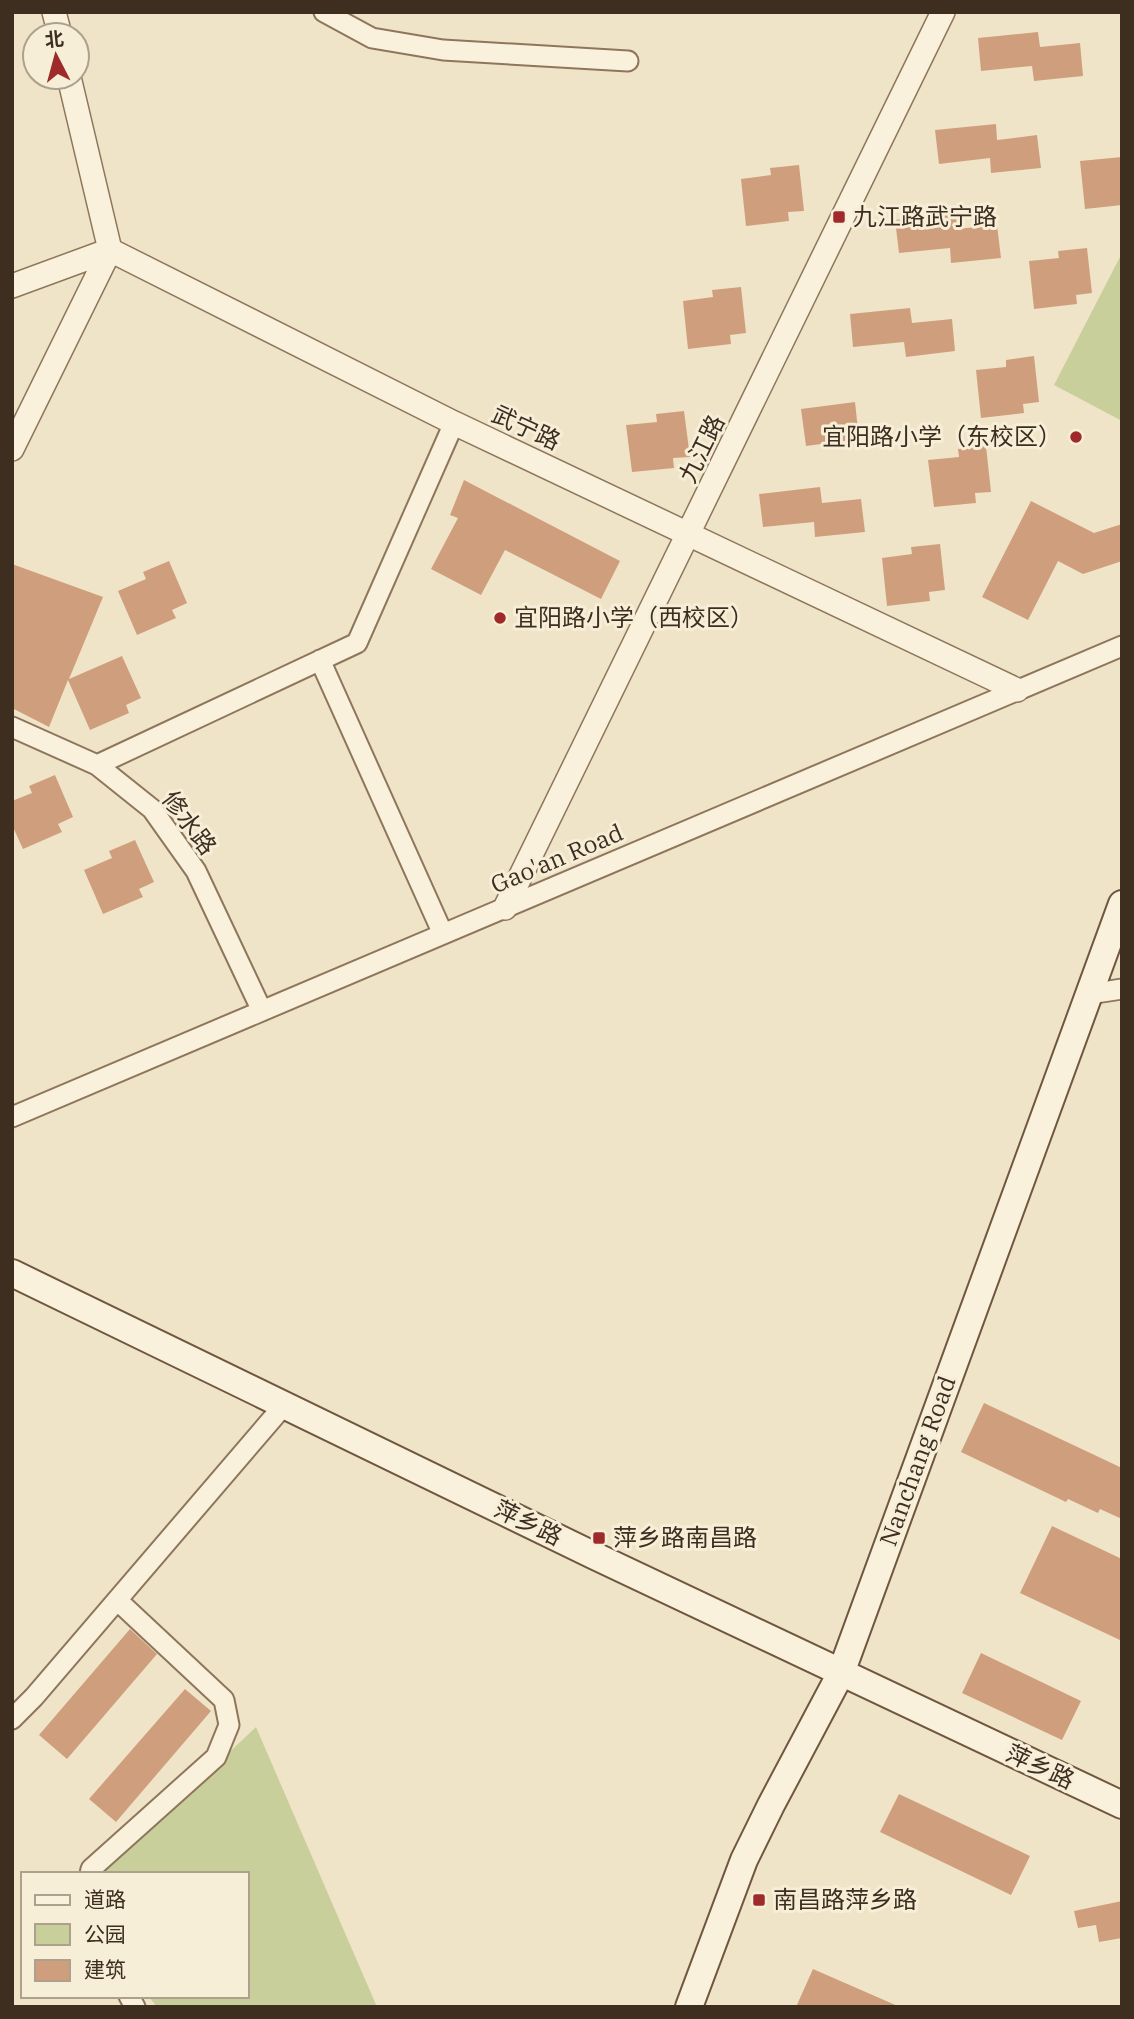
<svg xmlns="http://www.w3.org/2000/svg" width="1134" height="2019" font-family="'IBM Plex Serif','Noto Sans SC',serif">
<rect width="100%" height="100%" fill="#f0e4c8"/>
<!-- green -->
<path fill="#c9cf9b" d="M1122 253V421L1054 385Z
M256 1727 377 2007H157L148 1996H247V1874H100Z"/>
<!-- building -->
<path fill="#cf9f7d" d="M1038 32 1040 47 1080 43 1083 76 1034 81 1032 66 981 71 978 38Z
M996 124 997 140 1037 135 1041 168 991 173 990 158 939 164 935 130Z
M1122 157V205L1085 209 1080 161Z
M799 165 804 211 788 212 789 221 746 226 741 179 771 175 770 168Z
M956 214 957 229 997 225 1001 258 951 263 950 248 899 253 895 220Z
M1087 248 1092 293 1076 295 1077 304 1034 309 1029 261 1059 258 1058 251Z
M741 287 746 333 730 335 731 344 688 349 683 301 713 297 712 290Z
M910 308 912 323 952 319 955 351 906 357 904 342 853 347 850 314Z
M1034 356 1039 402 1023 404 1024 413 981 418 976 370 1006 367V360Z
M855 402 859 439 806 446 801 409Z
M684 411 690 457 673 458 674 468 632 472 626 425 657 422 656 414Z
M986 446 991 492 975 493 976 503 934 507 928 460 959 457 958 449Z
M464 480 620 561 601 599 505 550 481 595 431 569 458 518 450 515Z
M820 487 822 503 861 499 865 532 815 537 814 522 763 527 759 494Z
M1031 501 1094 533 1122 524V561L1083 574 1058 561 1028 620 982 597Z
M940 544 945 590 929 592 930 601 887 606 882 558 912 554 911 547Z
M169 561 187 603 172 610 176 618 137 635 118 591 146 579 143 572Z
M12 564 103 597 69 679 122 656 141 698 126 705 129 713 90 730 68 680 49 727 12 708Z
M55 775 73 817 58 824 62 832 23 849 12 825V801L32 793 29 786Z
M135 840 154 882 139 889 143 897 103 914 84 870 112 858 109 851Z
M984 1403 1122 1468V1519L1100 1509 1098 1513 1068 1499 1066 1502 961 1452Z
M1052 1526 1122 1559V1641L1020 1593Z
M130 1629 157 1654 67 1759 39 1735Z
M981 1653 1081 1701 1062 1740 962 1693Z
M185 1689 211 1711 116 1822 89 1799Z
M899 1794 1030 1856 1011 1895 880 1832Z
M1122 1901V1938L1099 1942 1096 1925 1078 1928 1074 1911Z
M813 1969 900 2007H796Z"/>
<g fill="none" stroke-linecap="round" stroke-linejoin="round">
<!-- minor casing -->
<g stroke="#8d765c" stroke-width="23">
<path id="minor" d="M324 12 372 38 443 50 628 61
M320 660 443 934
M12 727 97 765 152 809 196 871 262 1011
M97 765 357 643 454 423
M1089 994 1122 989
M12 1117 1122 646
M12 1719 34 1697 285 1404
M90 1874 91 1869 216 1757 229 1725 224 1700 117 1600
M129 1996 135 2007"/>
</g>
<!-- tertiary casing -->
<g stroke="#8d765c" stroke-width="26">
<path id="tertiary" d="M54 12 60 35
M12 286 110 250 454 423 1017 690
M12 449 110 250 69 77
M505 908 943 12"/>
</g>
<!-- secondary casing -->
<g stroke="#6f573f" stroke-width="30">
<path id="secondary" d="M12 1273 595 1556 1122 1805
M689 2007 744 1860 771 1805 841 1673 1122 904"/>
</g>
<!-- minor -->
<use href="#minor" stroke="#faf1dc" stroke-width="19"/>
<!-- tertiary -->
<use href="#tertiary" stroke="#faf1dc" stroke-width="23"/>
<!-- secondary -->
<use href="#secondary" stroke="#faf1dc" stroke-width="26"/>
</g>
<!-- markers -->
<g fill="#9e2a2b" stroke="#f7eed8" stroke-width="2.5">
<rect x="832" y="210" width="14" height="14" rx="3.5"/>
<circle cx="1076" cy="437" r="7"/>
<circle cx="500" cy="618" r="7"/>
<rect x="592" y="1531" width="14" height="14" rx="3.5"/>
<rect x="752" y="1893" width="14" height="14" rx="3.5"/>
</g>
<g text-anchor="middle" stroke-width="6" stroke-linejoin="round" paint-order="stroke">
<!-- poi labels -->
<g font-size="24" fill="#3d2e20" stroke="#f7eed8" text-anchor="start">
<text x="853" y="225">九江路武宁路</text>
<text x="1062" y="445" text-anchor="end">宜阳路小学（东校区）</text>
<text x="514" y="626">宜阳路小学（西校区）</text>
<text x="613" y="1546">萍乡路南昌路</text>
<text x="773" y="1908">南昌路萍乡路</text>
</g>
<!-- street labels -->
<g font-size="24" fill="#3d2e20" stroke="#f7eed8">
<text transform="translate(526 428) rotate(25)" y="8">武宁路</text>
<text transform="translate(702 449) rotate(-64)" y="8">九江路</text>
<text transform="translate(189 823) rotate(53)" y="8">修水路</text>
<text transform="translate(557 859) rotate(-23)" y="8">Gao'an Road</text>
<text transform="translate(918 1461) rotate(-70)" y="8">Nanchang Road</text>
<text transform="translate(528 1523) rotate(26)" y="8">萍乡路</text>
<text transform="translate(1040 1767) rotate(25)" y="8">萍乡路</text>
</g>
</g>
<!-- border -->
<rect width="1134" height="2019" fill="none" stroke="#3d2e20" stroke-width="28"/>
<!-- legend -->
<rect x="21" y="1872" width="228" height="126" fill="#f7eed8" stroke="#ada18e" stroke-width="2"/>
<rect x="35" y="1895" width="35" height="10" fill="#faf1dc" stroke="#ada18e" stroke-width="2"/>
<text x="84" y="1907" font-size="21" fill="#3d2e20">道路</text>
<rect x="35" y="1924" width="35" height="21" fill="#c9cf9b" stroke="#ada18e" stroke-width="2"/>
<text x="84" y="1942" font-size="21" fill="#3d2e20">公园</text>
<rect x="35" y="1960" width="35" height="21" fill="#cf9f7d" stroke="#ada18e" stroke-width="2"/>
<text x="84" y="1977" font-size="21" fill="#3d2e20">建筑</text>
<!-- north arrow -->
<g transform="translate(56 56) rotate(354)"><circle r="33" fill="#f7eed8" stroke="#ada18e" stroke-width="2"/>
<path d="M0-5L12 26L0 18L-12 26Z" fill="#9e2a2b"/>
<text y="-10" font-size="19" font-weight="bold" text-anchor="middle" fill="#3d2e20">北</text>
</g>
</svg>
